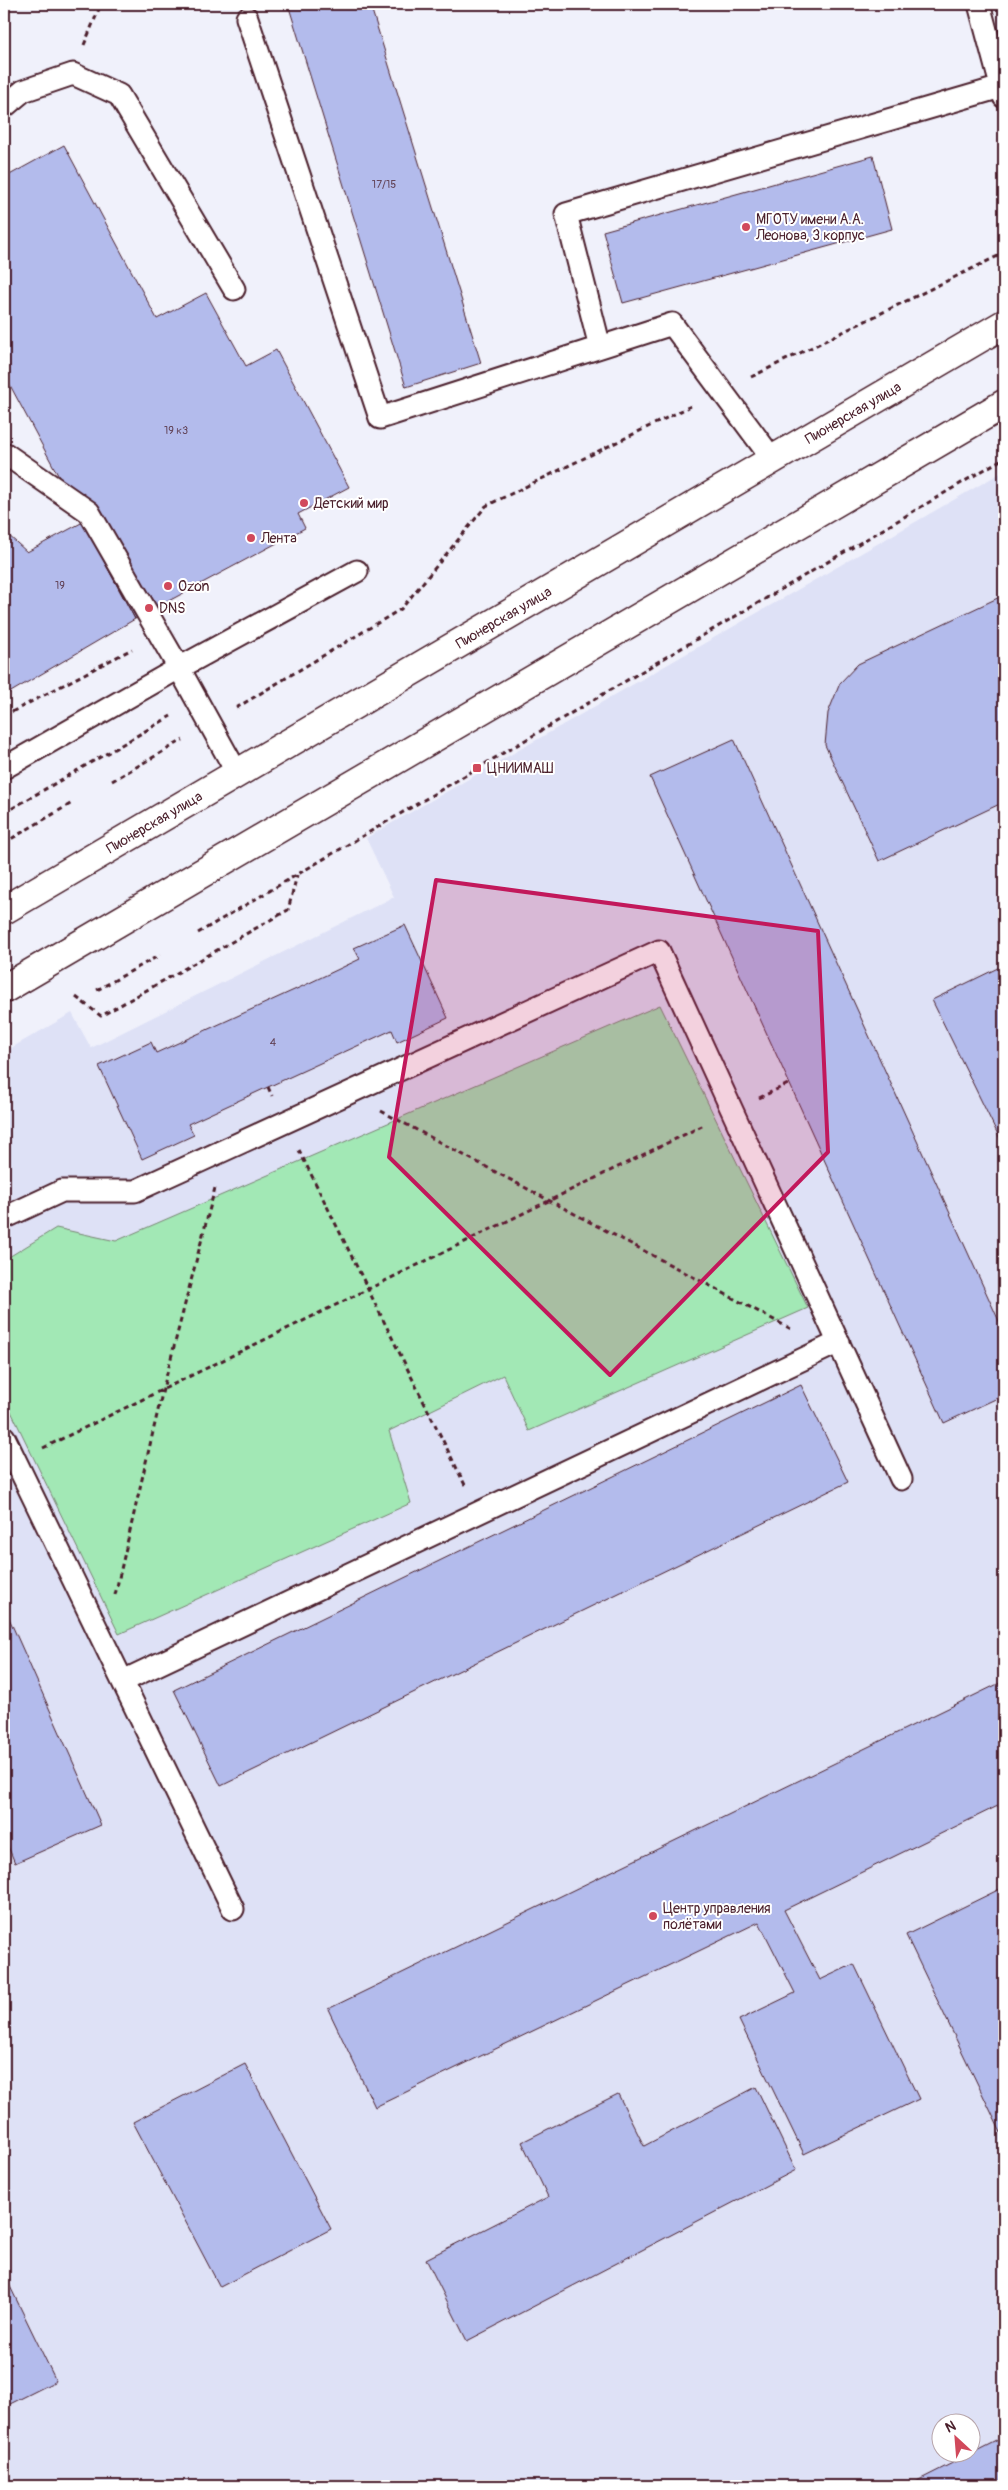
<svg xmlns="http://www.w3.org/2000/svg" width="1008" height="2490" font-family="Pangolin,sans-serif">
<rect width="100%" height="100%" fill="#f0f1fb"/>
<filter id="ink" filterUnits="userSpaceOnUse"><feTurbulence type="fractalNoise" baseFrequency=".02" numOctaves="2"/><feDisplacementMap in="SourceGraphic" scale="10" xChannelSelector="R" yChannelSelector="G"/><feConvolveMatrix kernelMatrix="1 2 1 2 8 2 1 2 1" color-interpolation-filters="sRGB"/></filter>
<g filter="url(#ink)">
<!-- built -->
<path fill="#dee1f6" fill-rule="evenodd" d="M1004 471V2486H4V1052L72 1013 91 1048 394 897 366 838ZM940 2422H970V2452H940Z"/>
<!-- green -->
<path fill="#a2e8b5" stroke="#768470" d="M660 1005 808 1308 529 1431 503 1375 389 1431 411 1503 119 1634 4 1397V1260L56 1228 116 1241Z"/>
<!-- building -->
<path fill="#b3bbec" stroke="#4a1f2b" d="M288 4H370L481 363 406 387Z
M64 145 157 319 206 293 246 366 276 350 349 487 298 514 305 528 135 619 4 374V178Z
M873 156 892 229 623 303 603 231Z
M83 522 135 619 4 696V538L7 534 27 552Z
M1004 595V802L879 861 825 745 828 713 840 683 858 664Z
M734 739 1004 1332V1395L944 1423 650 777Z
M405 925 448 1018 397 1042 392 1030 268 1087 188 1124 194 1135 142 1159 99 1066 151 1042 156 1053 303 986 360 959 354 948Z
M1004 965V1147L932 1000Z
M801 1385 848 1482 221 1786 174 1690Z
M4 1607 101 1825 15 1863 4 1837Z
M1004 1681V1803L784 1910 820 1980 854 1964 919 2099 804 2154 739 2020 795 1993 759 1922 375 2107 328 2009Z
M1004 1887V2139L906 1935Z
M245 2064 331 2229 220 2287 133 2122Z
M756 2087 796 2170 467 2341 426 2259 548 2197 522 2142 618 2094 644 2146Z
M4 2274 56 2381 4 2407Z
M1004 2437V2486H907Z"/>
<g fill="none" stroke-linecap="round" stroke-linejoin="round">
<!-- service casing -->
<g stroke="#4a1f2b" stroke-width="25">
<path id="service" d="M979 4 1004 97
M247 18 380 418 672 324 773 460
M4 107 23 91 73 74 119 95 234 289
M600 347 566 214 1001 87
M4 453 89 512 179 668 4 768
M237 773 179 668 357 571
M4 1218 62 1191H135L659 951 901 1479
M4 1437 233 1909
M123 1681 839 1342"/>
</g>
<!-- secondary casing -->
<g stroke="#4a1f2b" stroke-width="31">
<g id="secondary">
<path id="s1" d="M4 910 1004 324"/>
<path d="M4 989 1004 404"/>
</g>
</g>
<!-- path -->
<path stroke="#4a1f2b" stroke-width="3" stroke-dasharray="5 4" stroke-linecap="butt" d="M84 45 101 4
M751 377 1004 253
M236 708 401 609 486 506 693 405
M4 716 132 649
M112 781 183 740
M4 813 171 716
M4 843 72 803
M198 933 1004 458
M97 990 160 955
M76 997 101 1016 288 910 297 875
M268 1087 272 1096
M759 1098 790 1083
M381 1111 793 1330
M299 1150 465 1485
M43 1448 704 1125
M115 1595 163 1389 215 1188"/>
<!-- service -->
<use href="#service" stroke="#fff" stroke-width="21"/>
<!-- secondary -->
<use href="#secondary" stroke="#fff" stroke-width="28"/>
</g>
</g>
<!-- marked area -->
<path fill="#c2185b" fill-opacity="0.2" stroke="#c2185b" stroke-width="4" stroke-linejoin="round" d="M436 880 818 931 828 1152 610 1375 389 1157Z"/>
<!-- markers -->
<g fill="#d1495b" stroke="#fff" stroke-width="2">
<circle cx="746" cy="227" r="5"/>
<circle cx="304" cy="503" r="5"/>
<circle cx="251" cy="538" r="5"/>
<circle cx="168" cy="586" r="5"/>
<circle cx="149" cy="608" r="5"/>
<rect x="472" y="763" width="10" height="10" rx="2.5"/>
<circle cx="653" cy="1916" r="5"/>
</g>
<g text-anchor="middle" stroke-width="4" stroke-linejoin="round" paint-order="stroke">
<!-- number labels -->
<g font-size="11" fill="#64465b">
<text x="384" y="188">17/15</text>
<text x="176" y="434">19 к3</text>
<text x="60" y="589">19</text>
<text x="273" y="1046">4</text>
</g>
<!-- poi labels -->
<g font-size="14" fill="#4a1f2b" stroke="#fff" text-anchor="start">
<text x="756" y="224">МГОТУ имени А.А.<tspan x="756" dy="16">Леонова, 3 корпус</tspan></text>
<text x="314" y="508">Детский мир</text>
<text x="261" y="543">Лента</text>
<text x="178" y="591">Ozon</text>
<text x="159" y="613">DNS</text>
<text x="487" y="773">ЦНИИМАШ</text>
<text x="663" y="1913">Центр управления<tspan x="663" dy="16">полётами</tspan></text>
</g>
<!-- street labels -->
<g font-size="14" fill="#4a1f2b" stroke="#fff">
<text dy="5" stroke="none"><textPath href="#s1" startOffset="984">Пионерская улица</textPath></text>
<text dy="5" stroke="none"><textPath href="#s1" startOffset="579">Пионерская улица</textPath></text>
<text dy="5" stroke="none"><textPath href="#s1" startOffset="174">Пионерская улица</textPath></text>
</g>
</g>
<!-- margin -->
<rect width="1008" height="2490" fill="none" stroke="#fff" stroke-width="20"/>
<rect x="10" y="10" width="988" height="2470" fill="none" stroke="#4a1f2b" stroke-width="2" filter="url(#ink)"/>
<!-- north arrow -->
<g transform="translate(956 2438) rotate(334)"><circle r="24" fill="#ffffff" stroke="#b7a5aa"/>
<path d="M0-4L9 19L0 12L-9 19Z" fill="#d1495b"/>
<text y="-8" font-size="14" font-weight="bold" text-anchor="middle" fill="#4a1f2b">N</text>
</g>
</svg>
